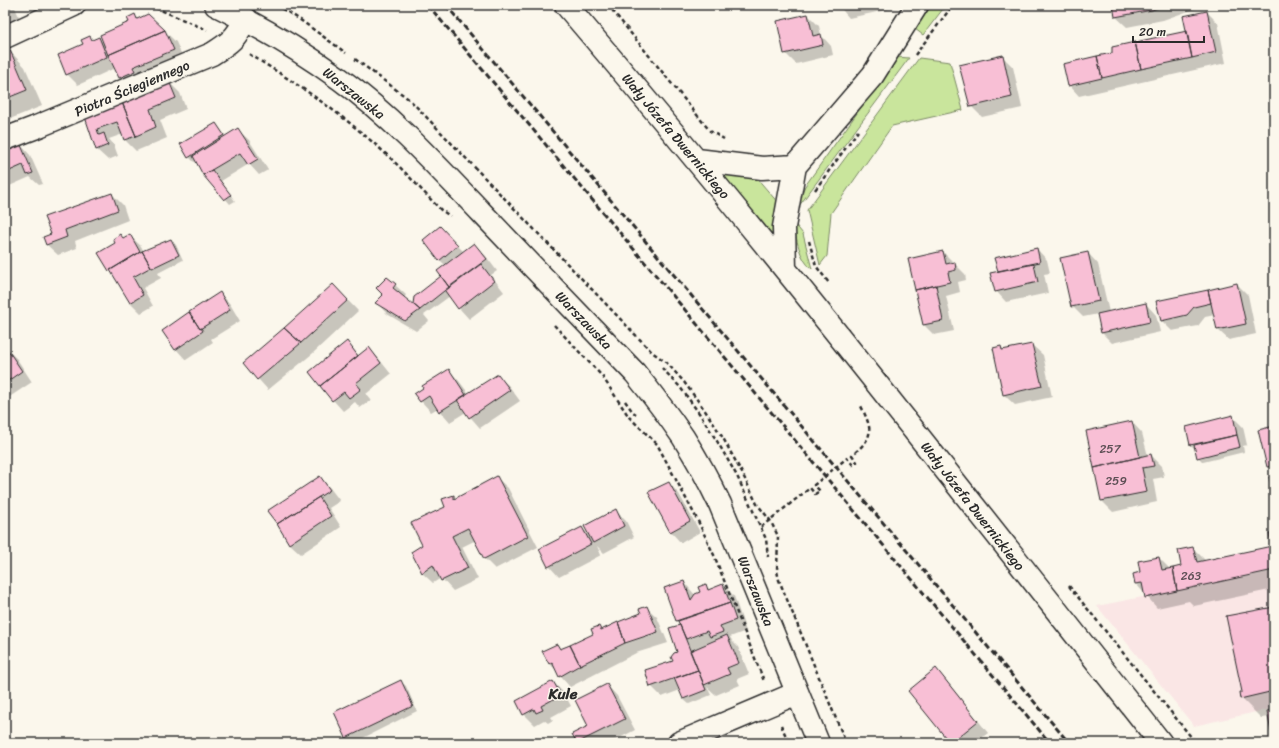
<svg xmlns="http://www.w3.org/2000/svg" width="1279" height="748" font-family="Sriracha,sans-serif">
<rect width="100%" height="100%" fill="#fbf7ec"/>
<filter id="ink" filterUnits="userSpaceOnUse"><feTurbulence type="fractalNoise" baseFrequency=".025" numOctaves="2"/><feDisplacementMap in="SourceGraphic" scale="8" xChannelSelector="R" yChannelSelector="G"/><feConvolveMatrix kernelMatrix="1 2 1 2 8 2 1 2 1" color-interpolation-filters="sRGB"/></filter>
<g filter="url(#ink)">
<!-- built -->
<path fill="#fae6e5" d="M1274 571V708L1194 726 1097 606Z"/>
<!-- green -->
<path fill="#c9e59c" stroke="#7a8864" d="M932 5H946L923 35 915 29Z
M897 57 909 58 799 206 797 202 805 186Z
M919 58 950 62 963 110 892 126 831 213 827 256 820 265 807 210Z
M718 170 756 177 779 204 778 243Z
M794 223 803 234 812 269C799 259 796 238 794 223Z"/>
<!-- shadow -->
<path fill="#0003" fill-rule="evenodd" d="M5 5H14L28 38 5 48Z
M838 5H905V6L849 18Z
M1114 5H1197V8L1163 20 1127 27 1116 17Z
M1207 12 1218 23 1226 63 1079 96 1069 85 1113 54 1188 32Z
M148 15 176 42 184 60 130 89 119 78 115 68 78 85 67 74 93 41 99 38 104 44 130 23 135 16 138 19Z
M808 15 819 26 821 35 831 46 833 55 796 64 785 53Z
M10 51 25 67 42 106 5 121V53Z
M1002 56 1013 67 1022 108 982 117 971 106Z
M169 82 180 93 186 109 160 120 167 138 136 151 125 140 123 134 109 139 114 145 118 156 108 160 97 150 86 115Z
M216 124 226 137 238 130 249 140 268 170 259 175 249 164 221 181 235 201 230 204 204 174 197 160 194 162 189 157Z
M20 144 30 155 43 184 39 185 30 177 5 188V150Z
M112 194 123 205 128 220 75 241 77 248 58 255 47 245 52 235Z
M130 236 141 246 144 252 171 240 176 245 183 260 158 273 161 278 143 288 153 306 141 313 130 302 115 275 110 270 123 239Z
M450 238 464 252 474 244 485 255 497 271 491 275 504 292 469 319 459 308 450 296 424 315 429 321 416 331 387 314 377 303 395 285 406 295 404 298 417 309 443 277 445 265 440 260Z
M1037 249 1047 260 1050 273 1044 274 1048 293 1006 302 996 291 999 272 995 258Z
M943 252 965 274 966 280 958 282 960 292 946 296 954 331 934 335 924 325Z
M1088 253 1098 264 1109 312 1146 304 1156 315 1160 332 1112 343 1102 333 1098 314 1083 317 1072 306Z
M1237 284 1248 295 1256 334 1229 340 1218 330 1215 315 1205 317 1198 326 1172 331 1161 320Z
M333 285 358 311 312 354 268 390 244 363Z
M220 293 230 304 240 321 211 339 213 342 186 360 176 349Z
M347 343 359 356 369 348 379 359 391 374 366 394 371 400 360 408 355 402 343 411 333 400Z
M1032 345 1043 355 1052 397 1015 405 1004 395 1001 347 1005 351Z
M5 349H6L17 359 32 382 5 400Z
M449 370 459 381 469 394 498 376 509 386 520 401 480 428 466 412 450 422 438 408 431 412 421 401 424 388Z
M1233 417 1243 427 1247 445 1243 446 1244 452 1203 462 1198 457 1196 450 1191 445 1187 428ZM1206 454 1207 456 1200 458V456Z
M1132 422 1142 433 1148 456 1151 455 1162 466 1164 477 1153 479 1157 502 1113 512 1102 501Z
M1274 427V473L1268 467 1260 430Z
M320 477 330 488 340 501 329 508 341 527 301 554 290 544 268 511Z
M497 478 508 488 538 547 495 569 484 558 476 540 462 547 478 579 453 591 441 578 433 583 422 573 423 545 446 507 453 496 456 499Z
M669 483 679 494 700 532 681 543 671 532 650 493Z
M616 511 626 521 634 537 604 553 597 546 601 555 559 577 549 566 582 528 589 535Z
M1274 534V589L1194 606 1189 601 1157 608 1136 584 1141 573 1159 558 1170 569 1182 567 1193 548 1206 561 1272 548Z
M684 582 695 595 701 592 705 585 710 590 723 585 734 596 746 631 730 637 733 642 738 647 749 674 737 679 740 685 716 695 707 687 711 695 689 704 683 699 680 690 662 697 651 686 674 661 678 652 682 625 677 621 665 589Z
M646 607 657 617 668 643 636 653 570 687 560 676 557 671 549 663 557 645 561 649 594 635 599 627 602 631 643 614Z
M1274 608V733L1272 732 1269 717 1261 718 1241 698Z
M936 669 946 680 988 733 975 743H951L909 691Z
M400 681 406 686 417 711 353 743 347 738 335 713Z
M553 682 564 693 571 706 551 717 553 720 548 723 544 720 535 725 524 714Z
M607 685 617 696 635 730 610 743H578L573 734 589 727Z"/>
<!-- building -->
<path fill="#f8bfd5" stroke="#2b2b2b" d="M1113 5H1166L1152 10 1115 17Z
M1207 11 1216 52 1192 58 1183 16Z
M135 14 137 19 148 14 165 30 108 55 100 35 129 22 127 18Z
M808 14 813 36 821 34 823 45 784 54 777 21Z
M165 30 174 50 133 67 135 71 119 78 108 55Z
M1187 31 1192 58 1141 69 1135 42Z
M90 36 92 40 99 37 107 57 66 75 58 55 83 44 81 40Z
M1135 42 1141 69 1102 78 1097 56 1112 53V47Z
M10 50 27 90 5 99V52Z
M1003 55 1012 97 970 107 959 65Z
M1097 56 1102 78 1068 86 1063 64Z
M169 81 176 98 150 109 156 127 136 136 121 100Z
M121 100 136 136 124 140 117 122 97 129 99 135 104 133 108 145 96 150 84 114Z
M216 123 224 135 188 158 180 144Z
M238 128 258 159 248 165 240 153 203 175 193 156Z
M20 143 33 173 27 175 23 165 5 173V149Z
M212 170 231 195 224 200 203 175Z
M112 193 118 210 65 230 67 237 46 245 43 237 51 234 44 217Z
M440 226 458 245 439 261 423 240Z
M120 234 123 238 130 234 140 252 109 271 98 253 115 243 113 239Z
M171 239 179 255 152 268 142 251Z
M474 243 487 259 449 287 437 271Z
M1037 248 1040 262 998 271 994 258Z
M142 251 151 267 133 277 143 295 130 303 110 270Z
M943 251 946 264 955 262 956 270 948 272 950 282 915 290 908 259Z
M1088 252 1099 301 1071 307 1060 258Z
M481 264 494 281 458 309 445 291Z
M1034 264 1038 282 995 292 990 273Z
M441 276 449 287 420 310 413 304 414 297Z
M387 277 396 284 393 288 420 310 405 321 375 303 383 295 376 288Z
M1237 283 1246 324 1217 330 1208 290Z
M333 284 348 300 301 343 284 328Z
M936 285 943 321 923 325 915 290Z
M1208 290 1211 303 1194 307 1187 315 1161 321 1156 301Z
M220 292 230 310 200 329 189 312Z
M1146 303 1150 322 1101 333 1097 314Z
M189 312 200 329 201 328 203 331 175 350 162 331Z
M284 328 301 343 257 380 243 363Z
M347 341 358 356 320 386 309 372Z
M1032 344 1042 386 1003 395 993 348 1001 346 1002 350Z
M6 347 22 371 5 383V348Z
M369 347 381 363 356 383 361 389 356 393 349 398 344 392 332 401 320 386Z
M449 369 466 395 439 412 429 396 420 402 414 394 423 388 422 386Z
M498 374 510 390 469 418 457 400Z
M1233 415 1237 435 1190 445 1186 427Z
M1132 421 1140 457 1094 468 1086 431Z
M1274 426V466L1267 467 1258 430Z
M1237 435 1240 447 1197 458 1194 445Z
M1151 454 1154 466 1142 468 1147 492 1101 501 1094 468Z
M320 476 330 490 277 524 267 511Z
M497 476 528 536 484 559 468 528 452 536 468 568 441 581 433 565 422 573 411 552 422 545 411 523 445 507 442 499 454 495V499Z
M1274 476V497L1269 477Z
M669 482 690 521 670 532 648 492Z
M319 497 331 516 289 544 277 524Z
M616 509 624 526 593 543 584 526Z
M582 527 591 544 548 567 539 549Z
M1274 533V555L1269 534Z
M1272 546 1274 555V570L1177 591 1173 568 1181 566 1178 550 1193 547 1197 562Z
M1159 557 1162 570 1173 568 1177 591 1145 598 1142 583 1135 584 1133 574 1140 572 1138 561Z
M684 581 691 600 695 594 700 592 698 587 706 584 708 590 723 584 730 603 676 621 664 588Z
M730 603 736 620 720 626 723 632 710 637 707 631 686 639 678 621Z
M647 606 658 632 625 643 618 622 641 613 639 609Z
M1274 607V691L1240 699 1239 692H1242L1226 616Z
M618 622 625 643 580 665 570 645 593 634 591 629 599 626 601 630Z
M680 625 698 670 650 687 645 670 673 661 671 657 674 653 677 652 669 628Z
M727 635 739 663 727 668 730 674 704 685 690 651Z
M557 644 560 649 570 645 580 665 559 677 552 662 549 664 542 651Z
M936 668 978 721 951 743H950L908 691Z
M698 670 706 690 683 699 674 678Z
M401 680 413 706 346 738 334 712Z
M553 681 561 695 541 706 543 710 536 713 534 709 523 715 516 701Z
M607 684 625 719 577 743 572 734 588 726 575 700Z
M1274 710V732H1271L1267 711Z"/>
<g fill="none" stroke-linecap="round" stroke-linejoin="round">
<!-- minor casing -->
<g stroke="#2b2b2b" stroke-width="25">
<path id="minor" d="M5 37 74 5
M5 139 34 128 212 54C231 42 235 39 246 19
M679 743 797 693"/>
</g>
<!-- tertiary casing -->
<g stroke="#2b2b2b" stroke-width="25">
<path id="tertiary" d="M216 5C260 26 301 51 340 79 392 117 437 166 481 212 532 266 583 319 635 373 652 394 668 415 683 437 697 459 709 481 720 504L818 743
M566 5C771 245 965 495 1161 743
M697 160 762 168 795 166 873 75 917 5
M785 269 784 227 795 166"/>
</g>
<!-- path -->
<path stroke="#2b2b2b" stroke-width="2.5" stroke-dasharray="4 3" stroke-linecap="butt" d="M149 5 207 30
M276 5 299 19 346 53
M608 5 710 131 724 139
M249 54C298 84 345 116 387 155 406 172 423 192 441 210L450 216
M915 55 953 5
M355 59 410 100 652 352 667 363 684 382 704 409 723 438 742 473 757 504 770 520 778 536 777 571 779 580 846 743
M815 190 858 131
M809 241 816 266 829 283
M554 325 602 376 629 417 657 444 698 521 714 555 764 681
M662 368 680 387 699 413 717 441 737 476 766 539 768 557
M625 401 633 412 636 414
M761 527 810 488 815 494 820 491 814 485 847 458 853 465 857 462 852 455C874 437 873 431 861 406
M1069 586 1196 743
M781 725 789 743"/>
<!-- minor -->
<use href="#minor" stroke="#fbf7ec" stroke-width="22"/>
<!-- tertiary -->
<use href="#tertiary" stroke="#fbf7ec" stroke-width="22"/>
<!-- rail -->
<path stroke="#2b2b2b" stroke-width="3" stroke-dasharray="6 3" stroke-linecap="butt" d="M428 5 1050 743
M446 5 1069 743"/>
</g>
</g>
<g text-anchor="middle" stroke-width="3" stroke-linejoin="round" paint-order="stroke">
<!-- number labels -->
<g font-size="12" fill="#5e5056">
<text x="1110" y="453">257</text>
<text x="1116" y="485">259</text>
<text x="1191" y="580">263</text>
</g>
<!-- street labels -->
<g font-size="14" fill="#2b2b2b" stroke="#fbf7ec">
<text transform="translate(132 88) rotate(-23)" y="5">Piotra Ściegiennego</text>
<text transform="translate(354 93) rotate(38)" y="5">Warszawska</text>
<text transform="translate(676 136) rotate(50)" y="5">Wały Józefa Dwernickiego</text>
<text transform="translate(584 320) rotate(46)" y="5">Warszawska</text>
<text transform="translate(973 506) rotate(52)" y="5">Wały Józefa Dwernickiego</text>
<text transform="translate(756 591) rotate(68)" y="5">Warszawska</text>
</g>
<!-- neighbourhood labels -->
<g font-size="15" font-weight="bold" fill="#2b2b2b" stroke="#fbf7ec">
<text x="563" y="699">Kule</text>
</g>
</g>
<!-- margin -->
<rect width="1279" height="748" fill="none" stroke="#fbf7ec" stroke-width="20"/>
<rect x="10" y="10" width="1259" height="728" fill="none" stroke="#2b2b2b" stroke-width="1.5" filter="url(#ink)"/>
<!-- scale -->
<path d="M1133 36v6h71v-6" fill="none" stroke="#2b2b2b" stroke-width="2"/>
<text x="1139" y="36" font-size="12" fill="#2b2b2b" stroke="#fbf7ec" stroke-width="3" paint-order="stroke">20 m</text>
</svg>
